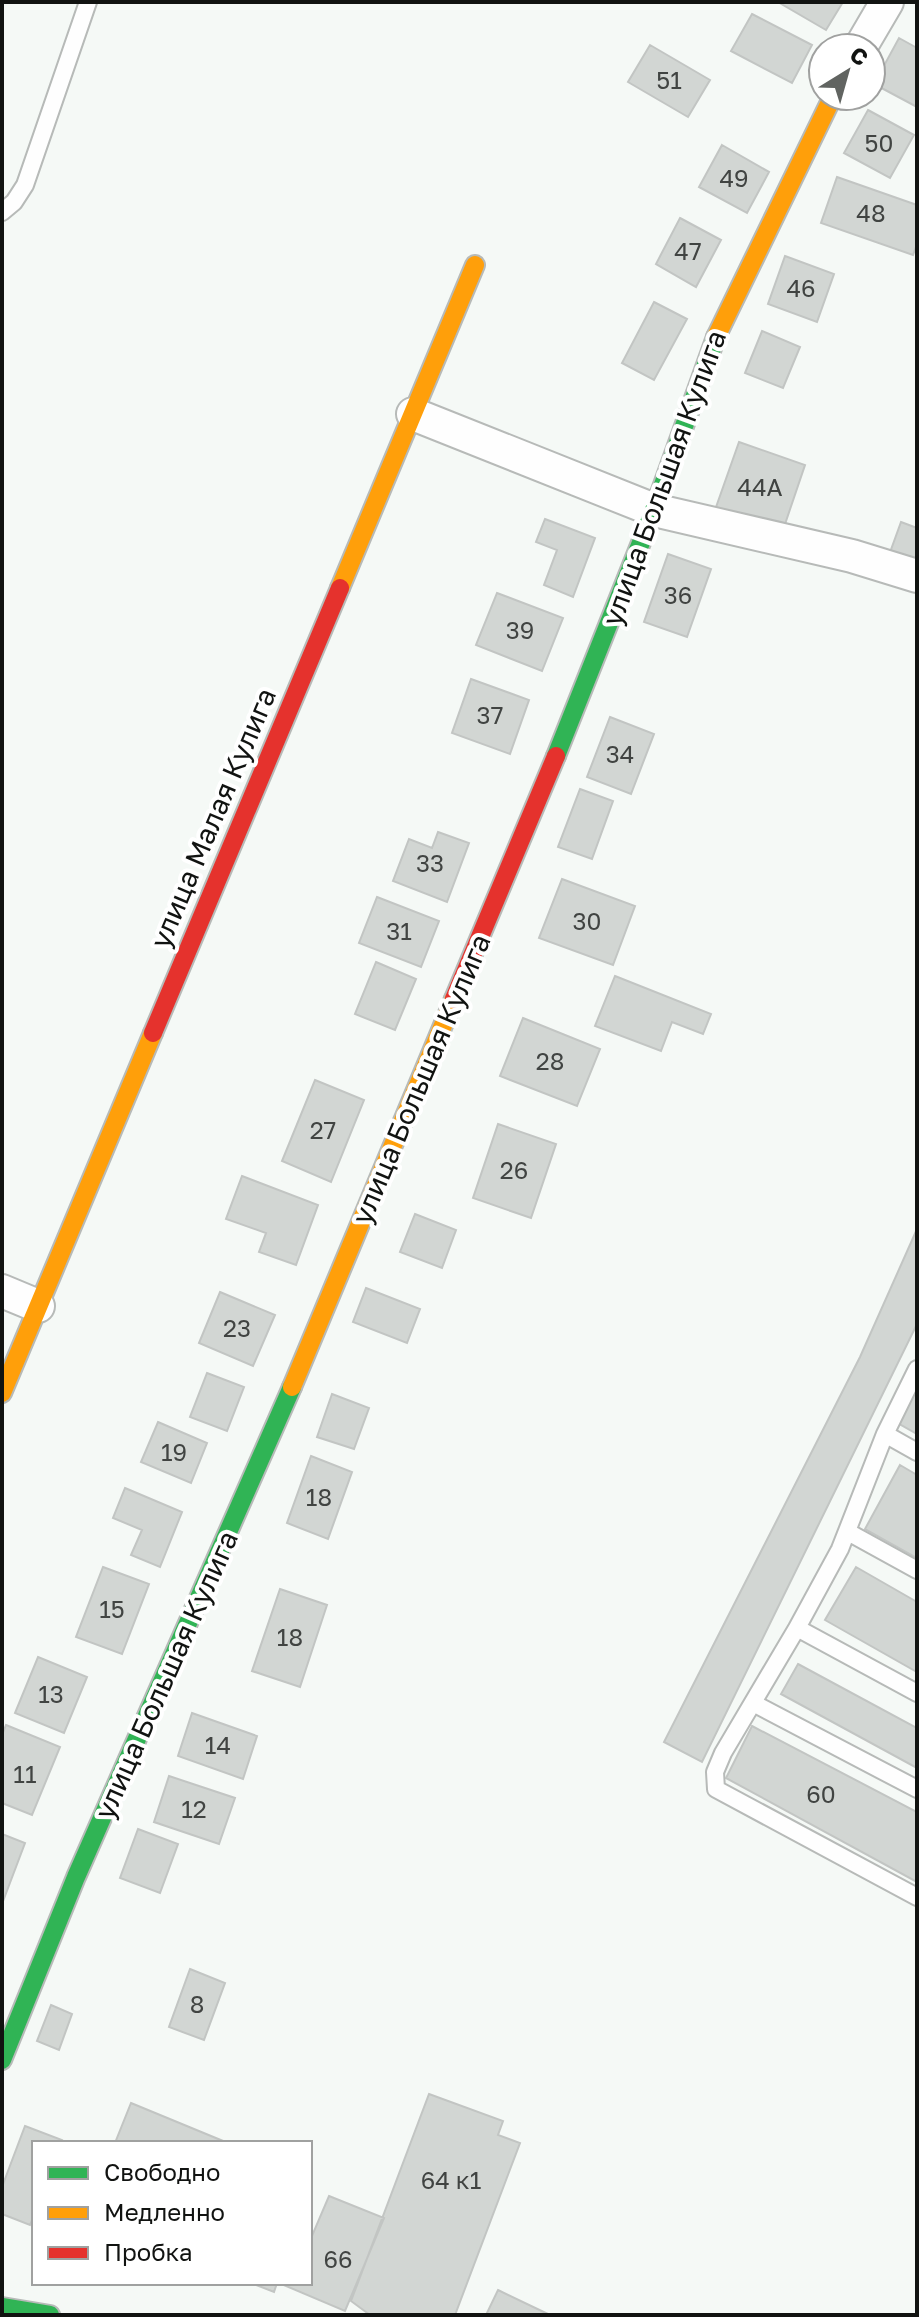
<svg xmlns="http://www.w3.org/2000/svg" width="919" height="2317" font-family="'Golos Text',sans-serif">
<rect width="100%" height="100%" fill="#f5f9f6"/>
<!-- building -->
<path fill="#d2d6d3" stroke="#c2c5c3" stroke-width="2" d="M778 2H843L826 30Z
M752 14 812 45 792 83 731 51Z
M899 38 917 48V107L874 84Z
M650 45 710 80 688 117 628 82Z
M868 110 914 135 890 178 844 153Z
M722 145 769 172 747 213 699 187Z
M837 177 917 205V244L913 255 821 223Z
M680 218 721 240 696 287 656 264Z
M785 256 834 274 817 322 768 304Z
M654 302 687 319 654 380 622 363Z
M762 331 800 347 783 388 745 373Z
M739 442 805 465 782 533 715 510Z
M545 519 595 538 573 597 544 585 557 550 536 542Z
M901 522 917 528V569L888 558Z
M668 554 711 569 687 637 644 622Z
M497 593 563 618 542 671 476 645Z
M471 679 529 700 510 754 452 733Z
M610 717 654 734 631 794 587 777Z
M580 789 613 801 592 859 558 847Z
M438 832 469 843 447 902 393 881 409 839 432 848Z
M562 879 635 906 613 965 539 938Z
M377 897 439 921 421 967 359 943Z
M376 962 416 979 395 1030 355 1014Z
M615 976 711 1014 703 1034 672 1022 661 1051 595 1026Z
M523 1018 600 1049 577 1106 500 1076Z
M315 1080 364 1100 331 1182 282 1161Z
M498 1124 556 1144 531 1218 473 1198Z
M242 1176 318 1205 296 1265 259 1252 266 1233 226 1219Z
M415 1214 456 1230 442 1268 400 1252Z
M917 1229V1324L702 1762 664 1742 860 1357Z
M366 1288 420 1309 407 1343 353 1322Z
M220 1292 275 1315 253 1366 199 1343Z
M207 1373 244 1387 227 1431 190 1417Z
M917 1384V1434L896 1422Z
M332 1394 369 1408 354 1449 317 1437Z
M158 1422 207 1443 191 1483 141 1462Z
M311 1456 352 1472 328 1539 287 1523Z
M900 1465 917 1475V1558L865 1529Z
M125 1488 182 1512 160 1567 131 1555 142 1530 113 1518Z
M103 1567 149 1584 122 1654 76 1637Z
M856 1567 917 1602V1672L825 1620Z
M280 1589 327 1605 300 1687 252 1671Z
M38 1657 87 1677 64 1733 15 1713Z
M798 1664 917 1728V1768L781 1694Z
M192 1713 257 1736 243 1779 178 1756Z
M6 1725 60 1747 32 1815 2 1803V1735Z
M752 1726 917 1812V1882L726 1778Z
M169 1776 235 1798 219 1844 154 1822Z
M138 1829 178 1844 160 1893 120 1878Z
M2 1834 25 1843 2 1904Z
M190 1969 225 1983 204 2040 169 2027Z
M51 2005 72 2014 59 2050 37 2041Z
M429 2094 503 2121 498 2135 520 2143 455 2315H370L351 2301Z
M131 2103 228 2143H115Z
M25 2126 62 2140 61 2143H34V2215L30 2225 2 2214V2187Z
M329 2196 384 2218 345 2311 279 2283H310V2235L312 2236Z
M251 2283H277L274 2292Z
M498 2290 550 2315H486Z"/>
<g fill="none" stroke-linecap="round" stroke-linejoin="round">
<!-- lane casing -->
<g stroke="#b7bab8" stroke-width="20">
<path id="lane" d="M2 212 14 202 25 185 88 2
M917 1369 885 1434 840 1549 797 1628 723 1753 715 1772 716 1789 917 1897
M885 1434 917 1452
M848 1532 917 1570
M797 1628 917 1693
M753 1703 917 1789"/>
</g>
<!-- street casing -->
<g stroke="#b7bab8" stroke-width="36">
<path id="street" d="M860 48 887 2
M413 414 654 510 852 556 917 576
M2 1291 38 1306"/>
</g>
<!-- fast casing -->
<g stroke="#b7bab8" stroke-width="22">
<path id="fast" d="M556 756 654 510 716 337
M2 2060 76 1877 292 1387
M2 2307 50 2315"/>
</g>
<!-- slow casing -->
<g stroke="#b7bab8" stroke-width="22">
<path id="slow" d="M716 337 833 96
M340 588 475 265
M292 1387 454 999
M2 1393 153 1033"/>
</g>
<!-- jam casing -->
<g stroke="#b7bab8" stroke-width="22">
<path id="jam" d="M454 999 556 756
M153 1033 340 588"/>
</g>
<!-- lane -->
<use href="#lane" stroke="#fefefe" stroke-width="16"/>
<!-- street -->
<use href="#street" stroke="#fefefe" stroke-width="32"/>
<!-- fast -->
<use href="#fast" stroke="#30b455" stroke-width="18"/>
<!-- slow -->
<use href="#slow" stroke="#ff9f0a" stroke-width="18"/>
<!-- jam -->
<use href="#jam" stroke="#e5322d" stroke-width="18"/>
</g>
<g text-anchor="middle" stroke-width="8" stroke-linejoin="round" paint-order="stroke">
<!-- number labels -->
<g font-size="24" fill="#414442">
<text x="669" y="89">51</text>
<text x="879" y="152">50</text>
<text x="734" y="187">49</text>
<text x="871" y="222">48</text>
<text x="688" y="260">47</text>
<text x="801" y="297">46</text>
<text x="760" y="496">44А</text>
<text x="678" y="604">36</text>
<text x="520" y="639">39</text>
<text x="490" y="724">37</text>
<text x="620" y="763">34</text>
<text x="430" y="872">33</text>
<text x="587" y="930">30</text>
<text x="399" y="940">31</text>
<text x="550" y="1070">28</text>
<text x="323" y="1139">27</text>
<text x="514" y="1179">26</text>
<text x="237" y="1337">23</text>
<text x="174" y="1461">19</text>
<text x="319" y="1506">18</text>
<text x="112" y="1618">15</text>
<text x="290" y="1646">18</text>
<text x="51" y="1703">13</text>
<text x="218" y="1754">14</text>
<text x="25" y="1783">11</text>
<text x="821" y="1803">60</text>
<text x="194" y="1818">12</text>
<text x="197" y="2013">8</text>
<text x="451" y="2189">64 к1</text>
<text x="338" y="2268">66</text>
</g>
<!-- street labels -->
<g font-size="28" fill="#111311" stroke="#fff">
<text transform="translate(664 478) rotate(-70)" y="10">улица Большая Кулига</text>
<text transform="translate(213 818) rotate(-67)" y="10">улица Малая Кулига</text>
<text transform="translate(421 1079) rotate(-67)" y="10">улица Большая Кулига</text>
<text transform="translate(166 1675) rotate(-66)" y="10">улица Большая Кулига</text>
</g>
</g>
<!-- border -->
<rect width="919" height="2317" fill="none" stroke="#111311" stroke-width="8"/>
<!-- legend -->
<rect x="32" y="2141" width="280" height="144" fill="#ffffff" stroke="#a0a1a0" stroke-width="2"/>
<rect x="48" y="2167" width="40" height="12" fill="#30b455" stroke="#a0a1a0" stroke-width="2"/>
<text x="104" y="2181" font-size="24" fill="#111311">Свободно</text>
<rect x="48" y="2207" width="40" height="12" fill="#ff9f0a" stroke="#a0a1a0" stroke-width="2"/>
<text x="104" y="2221" font-size="24" fill="#111311">Медленно</text>
<rect x="48" y="2247" width="40" height="12" fill="#e5322d" stroke="#a0a1a0" stroke-width="2"/>
<text x="104" y="2261" font-size="24" fill="#111311">Пробка</text>
<!-- north arrow -->
<g transform="translate(847 72) rotate(37)"><circle r="38" fill="#ffffff" stroke="#a0a1a0" stroke-width="2"/>
<path d="M0-6L14 30L0 20L-14 30Z" fill="#616461"/>
<text y="-12" font-size="22" font-weight="bold" text-anchor="middle" fill="#111311">С</text>
</g>
</svg>
